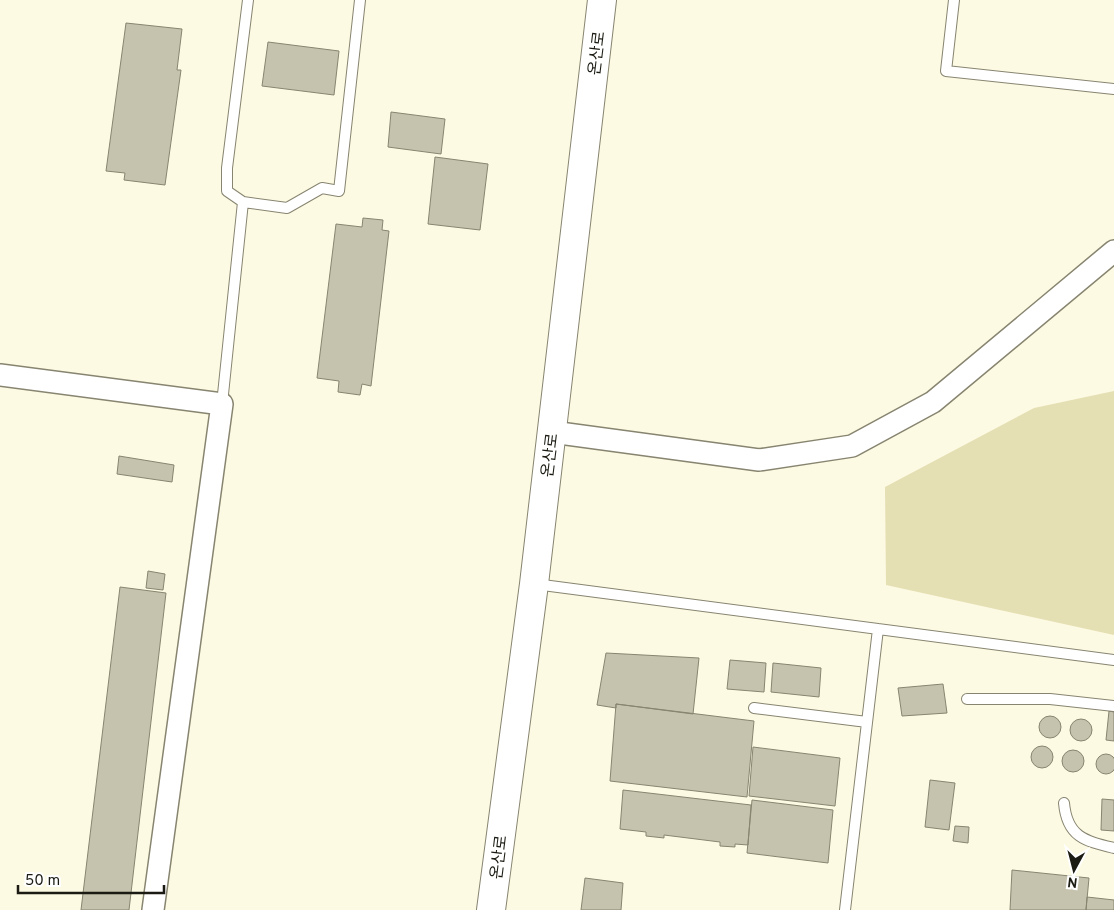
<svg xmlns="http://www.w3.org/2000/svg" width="1114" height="910" font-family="Overpass,'Noto Sans KR',sans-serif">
<rect width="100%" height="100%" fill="#fdfae3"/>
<!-- green -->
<path fill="#e5dfb4" d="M1114 391V635L886 585 885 487 1034 408Z"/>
<!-- building -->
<path fill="#c5c2ad" stroke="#878570" d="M126 23 182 29 177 70H181L165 185 124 180 125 173 106 171Z
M268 42 339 51 334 95 262 86Z
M391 112 445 119 441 154 388 147Z
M435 157 488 164 480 230 428 224Z
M363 218 383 220 382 230 389 231 371 386 362 384 360 395 338 392 339 381 317 378 336 224 362 227Z
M119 456 174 465 172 482 117 474Z
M148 571 165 574 163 590 146 588Z
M120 587 166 593 129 910H81Z
M606 653 699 658 693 714 616 704V708L597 705Z
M730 660 766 663 764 692 727 689Z
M773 663 821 668 819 697 771 692Z
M943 684 947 713 902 716 898 688Z
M616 704 754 721 747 797 610 781Z
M1109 711 1114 712V741L1106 740Z
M1039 727a11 11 0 1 1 22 0a11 11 0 1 1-22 0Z
M1070 730a11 11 0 1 1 22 0a11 11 0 1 1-22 0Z
M1031 757a11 11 0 1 1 22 0a11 11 0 1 1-22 0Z
M753 747 840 758 835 806 749 796Z
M1062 761a11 11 0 1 1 22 0a11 11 0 1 1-22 0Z
M1096 764a10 10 0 1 1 20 0a10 10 0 1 1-20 0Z
M930 780 955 783 949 830 925 827Z
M623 790 751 805 748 845 735 844V847L720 846V842L664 835V838L646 836V832L620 829Z
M1102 799 1114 800V831L1101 830Z
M752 800 833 810 828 863 747 853Z
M955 826 969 827 968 843 953 841Z
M1012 870 1089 878 1086 910H1010Z
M585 878 623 883 621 910H581Z
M1087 897 1114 900V910H1086Z"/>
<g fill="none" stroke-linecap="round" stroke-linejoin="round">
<!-- lane casing -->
<g stroke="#878470" stroke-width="12">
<path id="lane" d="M954 0 946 71 1114 89
M243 202 227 191V168L248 0
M222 404 243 202 287 208 322 188 339 191 360 0
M535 584 1114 660
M967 699H1050L1114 706
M754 708 867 722
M1064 803C1067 837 1085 841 1114 848
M845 910 878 629"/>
</g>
<!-- street casing -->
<g stroke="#878470" stroke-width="24">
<path id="street" d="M0 375 222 404 153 910
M552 432 759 460 852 446 933 402 1114 251"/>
</g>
<!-- secondary casing -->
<g stroke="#878470" stroke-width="30">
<path id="secondary" d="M491 910 534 584 602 0"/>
</g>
<!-- lane -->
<use href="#lane" stroke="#fff" stroke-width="10"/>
<!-- street -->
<use href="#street" stroke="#fff" stroke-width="21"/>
<!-- secondary -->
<use href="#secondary" stroke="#fff" stroke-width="28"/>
</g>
<g text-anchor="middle" stroke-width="5" stroke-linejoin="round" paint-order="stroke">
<!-- street labels -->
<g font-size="16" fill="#1c1b13" stroke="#fff">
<text transform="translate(596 53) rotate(-83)" y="6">온산로</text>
<text transform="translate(549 455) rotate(-83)" y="6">온산로</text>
<text transform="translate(498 857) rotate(-83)" y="6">온산로</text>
</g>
</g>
<!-- north arrow -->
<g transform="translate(1074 870) rotate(187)" stroke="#ffffff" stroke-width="4" paint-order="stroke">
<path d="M0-4L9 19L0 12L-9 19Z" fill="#1c1b13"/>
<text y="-8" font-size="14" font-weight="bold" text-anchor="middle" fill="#1c1b13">N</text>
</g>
<!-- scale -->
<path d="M18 885v8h146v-8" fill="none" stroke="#1c1b13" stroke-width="2.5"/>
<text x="25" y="885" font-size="15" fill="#1c1b13" stroke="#ffffff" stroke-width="4" paint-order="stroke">50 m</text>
</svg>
